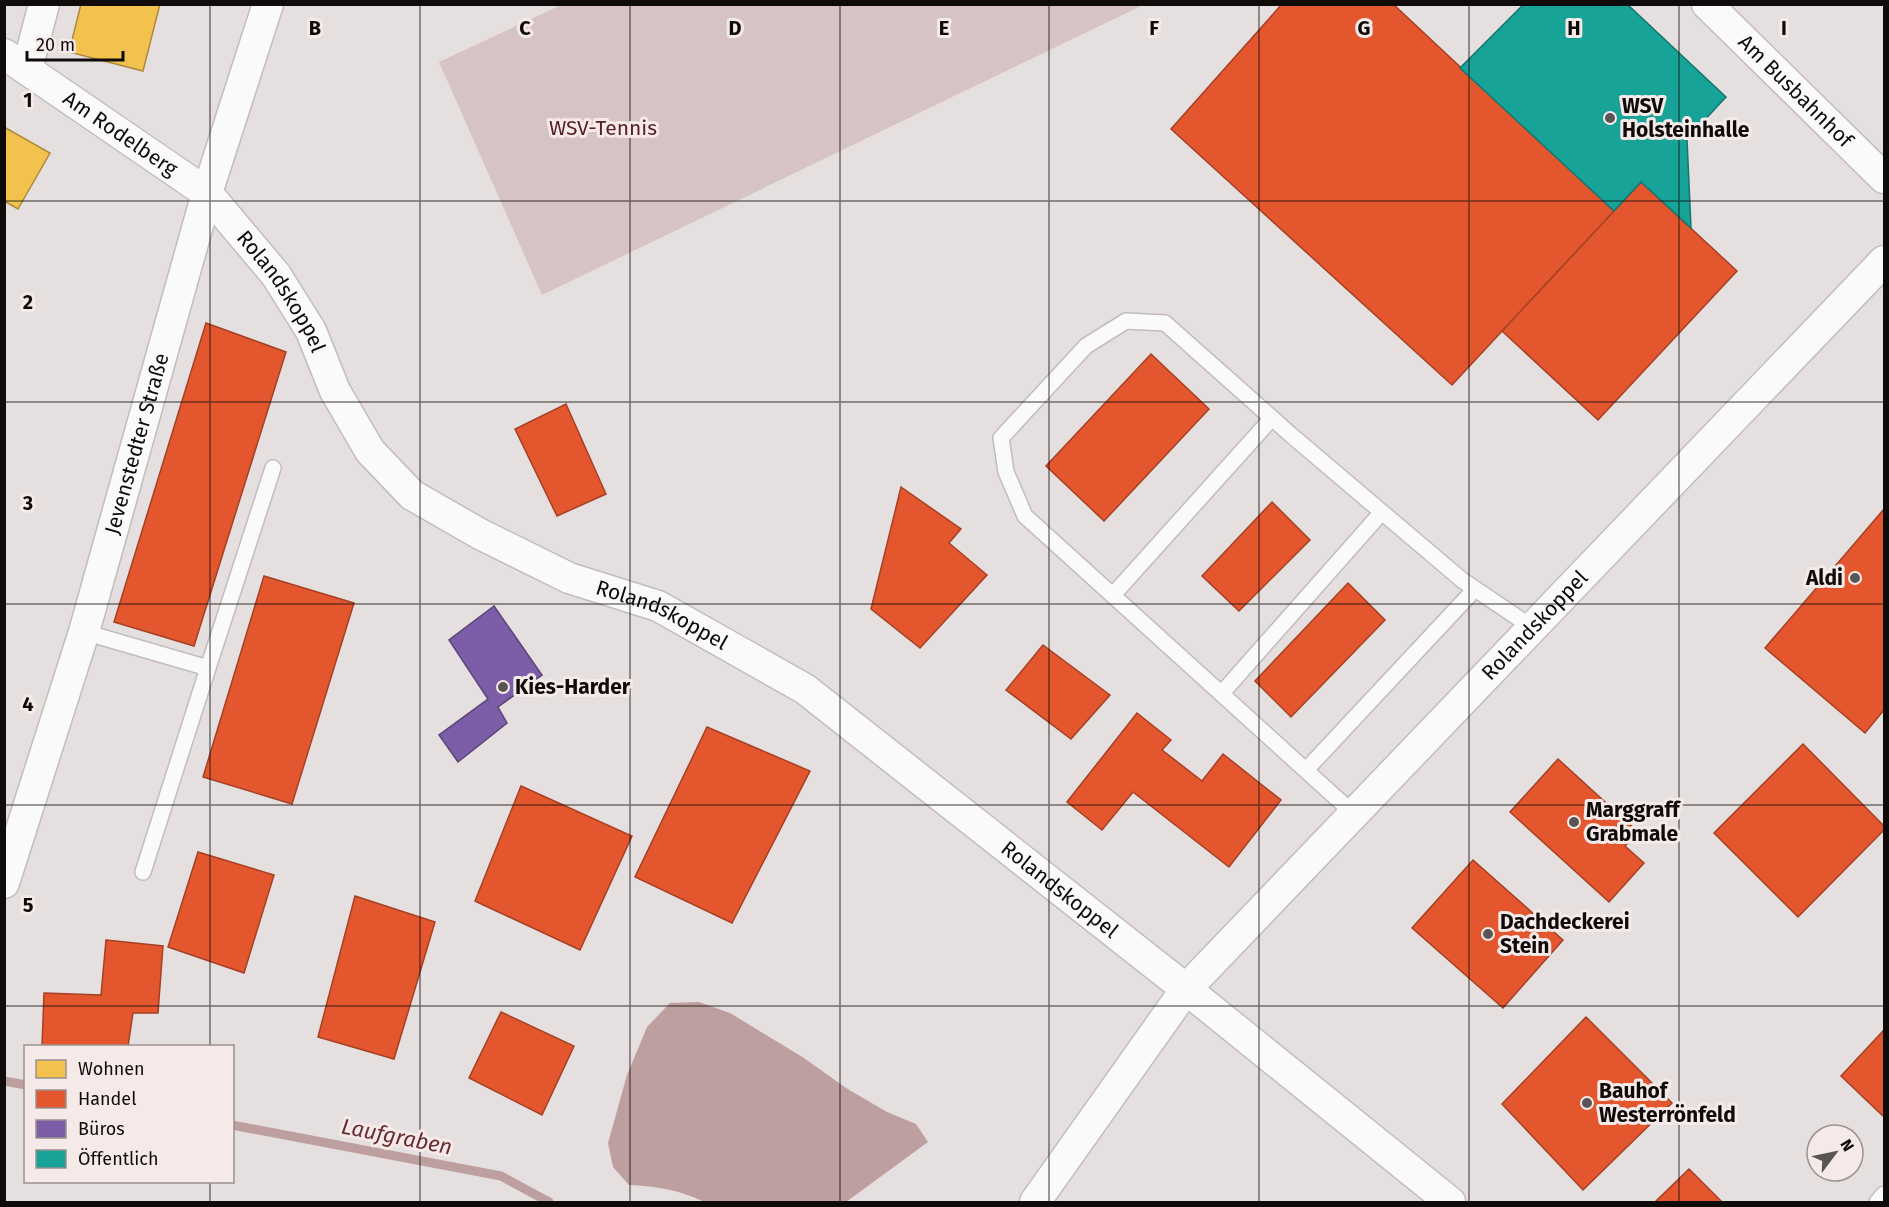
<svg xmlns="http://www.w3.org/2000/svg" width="1889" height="1207" font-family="'Fira Sans',sans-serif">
<rect width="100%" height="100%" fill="#e6dfdf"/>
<!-- green -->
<path fill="#d6c4c4" d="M563 4H1143V5L542 295 439 62Z"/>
<!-- water -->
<path fill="#be9f9f" d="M699 1002 730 1013 804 1058 846 1088 887 1112 916 1124 928 1142 846 1202H704C680 1190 656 1186 629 1185L613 1167 608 1143 627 1075 647 1027 670 1003Z"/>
<!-- homes -->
<path fill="#f2c14e" stroke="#ae8a3a" stroke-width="1.5" d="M81 4H160L143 71 69 52Z
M4 127 50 153 18 209 4 201Z"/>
<!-- shops -->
<path fill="#e4572e" stroke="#a44024" stroke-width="1.5" d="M1282 4H1393L1614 211 1452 385 1171 129Z
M1641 182 1737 271 1598 420 1502 331Z
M206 323 286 352 194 646 114 622Z
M1151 354 1209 409 1104 521 1046 466Z
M566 404 606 494 557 516 515 429Z
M901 487 961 529 949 543 987 575 920 648 871 609Z
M1272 502 1310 540 1239 611 1202 576Z
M1884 509V710L1865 733 1765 648Z
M264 576 354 603 292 804 203 777Z
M1348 583 1385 620 1291 717 1255 681Z
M1043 645 1110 695 1071 739 1006 690Z
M1137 713 1171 740 1162 750 1202 781 1223 754 1281 800 1229 867 1133 792 1102 830 1067 802Z
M707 727 810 771 732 923 635 877Z
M1803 744 1884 826V830L1798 917 1714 833Z
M1558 759 1638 832 1625 846 1644 863 1609 902 1510 812Z
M521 786 632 836 580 950 475 901Z
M198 852 274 875 244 973 168 947Z
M1473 860 1563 940 1503 1008 1412 928Z
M355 896 435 922 394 1059 318 1037Z
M106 940 163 946 158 1013H133L128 1046H42L44 993 101 995Z
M501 1012 574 1046 542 1115 469 1078Z
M1586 1017 1672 1103 1583 1190 1502 1104Z
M1884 1030V1117L1841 1076Z
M1689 1169 1722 1202H1655Z"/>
<!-- offices -->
<path fill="#7b5ea7" stroke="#5b4578" stroke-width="1.5" d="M494 606 542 675 498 707 507 723 458 762 439 735 488 699 449 640Z"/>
<!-- public -->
<path fill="#17a398" stroke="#15756e" stroke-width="1.5" d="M1524 4H1627L1726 97 1687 139 1691 228 1641 182 1614 211 1460 68Z"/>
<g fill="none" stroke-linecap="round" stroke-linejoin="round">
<!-- stream -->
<path stroke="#be9f9f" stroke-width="9" d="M4 1081 26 1085
M232 1125 501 1176 549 1202"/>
<!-- service casing -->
<g stroke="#c2bdbd" stroke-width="18">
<path id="service" d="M1113 595 1272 418
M84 632 208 668 143 872
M208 668 273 468
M1222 693 1382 512
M1306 770 1475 589
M1354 814 1025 516 1006 472 1001 438 1086 346 1126 321 1165 323 1291 435 1462 580 1533 628
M1877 1202 1884 1194"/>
</g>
<!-- minor casing -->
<g stroke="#c2bdbd" stroke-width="33">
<g id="minor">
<path id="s1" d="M1707 4 1884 178"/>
<path id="s2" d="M4 54 207 193 276 275 311 331 335 391 370 451 412 495 480 534 569 578 658 606 805 689 1186 989 1450 1202"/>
<path d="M27 69 44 4"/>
<path id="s3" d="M4 883 84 632 207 193 268 4"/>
<path id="s4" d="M1035 1202 1186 989 1884 261"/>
</g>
</g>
<!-- service -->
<use href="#service" stroke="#fbfafa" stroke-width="15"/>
<!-- minor -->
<use href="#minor" stroke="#fbfafa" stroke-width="30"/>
</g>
<!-- grid -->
<path fill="none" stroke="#0f0b0b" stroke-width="1.5" stroke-opacity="0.55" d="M210 4V1046M420 4V1202M630 4V1202M840 4V1202M1049 4V1202M1259 4V1202M1469 4V1202M1679 4V1202M4 201H1884M4 402H1884M4 604H1884M4 805H1884M4 1006H1884M210 1182V1202"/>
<!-- markers -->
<g fill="#5a5555" stroke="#f6eae9" stroke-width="2">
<circle cx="1610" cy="118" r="6"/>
<circle cx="1855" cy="578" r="6"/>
<circle cx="503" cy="687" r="6"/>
<circle cx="1574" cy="822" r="6"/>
<circle cx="1488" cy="934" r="6"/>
<circle cx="1587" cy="1103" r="6"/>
</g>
<g text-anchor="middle" stroke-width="6" stroke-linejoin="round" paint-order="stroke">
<!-- street labels -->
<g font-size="21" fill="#0f0b0b" stroke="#f6eae9">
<text dy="7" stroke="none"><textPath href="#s1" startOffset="124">Am Busbahnhof</textPath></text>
<text dy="7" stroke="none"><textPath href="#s2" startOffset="141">Am Rodelberg</textPath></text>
<text dy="7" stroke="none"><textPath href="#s2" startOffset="370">Rolandskoppel</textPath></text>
<text dy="7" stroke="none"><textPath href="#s3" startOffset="459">Jevenstedter Straße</textPath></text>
<text dy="7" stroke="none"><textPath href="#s2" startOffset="892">Rolandskoppel</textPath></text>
<text dy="7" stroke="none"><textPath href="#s4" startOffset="765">Rolandskoppel</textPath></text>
<text dy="7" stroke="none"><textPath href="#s2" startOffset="1378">Rolandskoppel</textPath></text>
</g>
<!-- poi labels -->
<g font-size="21" font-weight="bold" fill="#0f0b0b" stroke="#f6eae9" text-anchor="start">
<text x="1622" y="113">WSV<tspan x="1622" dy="24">Holsteinhalle</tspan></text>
<text x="1843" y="585" text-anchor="end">Aldi</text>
<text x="515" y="694">Kies-Harder</text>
<text x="1586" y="817">Marggraff<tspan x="1586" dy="24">Grabmale</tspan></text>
<text x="1500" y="929">Dachdeckerei<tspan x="1500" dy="24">Stein</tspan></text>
<text x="1599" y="1098">Bauhof<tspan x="1599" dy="24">Westerrönfeld</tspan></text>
</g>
<!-- park labels -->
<g font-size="21" fill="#572124" stroke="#f6eae9">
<text x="603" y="135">WSV-Tennis</text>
</g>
<!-- water labels -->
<g font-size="22" font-style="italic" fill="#652e30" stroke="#f6eae9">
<text transform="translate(397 1136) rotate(11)" y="8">Laufgraben</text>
</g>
</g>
<g font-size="20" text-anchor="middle" font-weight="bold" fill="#0f0b0b" stroke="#f6eae9" stroke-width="6" stroke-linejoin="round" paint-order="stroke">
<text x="315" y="35">B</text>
<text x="525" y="35">C</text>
<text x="735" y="35">D</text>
<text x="944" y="35">E</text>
<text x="1154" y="35">F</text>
<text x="1364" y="35">G</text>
<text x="1574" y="35">H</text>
<text x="1784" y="35">I</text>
<text x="28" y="107">1</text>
<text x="28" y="309">2</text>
<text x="28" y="510">3</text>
<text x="28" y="711">4</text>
<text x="28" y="912">5</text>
</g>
<!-- border -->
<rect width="1889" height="1207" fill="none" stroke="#0f0b0b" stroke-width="12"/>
<!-- legend -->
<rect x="24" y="1045" width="210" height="138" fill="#f6eae9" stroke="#9a9190" stroke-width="1.5"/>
<rect x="36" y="1060" width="30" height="18" fill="#f2c14e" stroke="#9a9190" stroke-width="1.5"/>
<text x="78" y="1075" font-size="18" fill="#0f0b0b">Wohnen</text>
<rect x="36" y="1090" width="30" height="18" fill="#e4572e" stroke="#9a9190" stroke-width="1.5"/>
<text x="78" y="1105" font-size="18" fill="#0f0b0b">Handel</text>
<rect x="36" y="1120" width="30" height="18" fill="#7b5ea7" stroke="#9a9190" stroke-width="1.5"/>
<text x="78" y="1135" font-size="18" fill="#0f0b0b">Büros</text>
<rect x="36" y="1150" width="30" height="18" fill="#17a398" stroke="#9a9190" stroke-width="1.5"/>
<text x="78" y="1165" font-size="18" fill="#0f0b0b">Öffentlich</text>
<!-- north arrow -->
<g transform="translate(1835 1153) rotate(58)"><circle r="28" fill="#f6eae9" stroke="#9a9190" stroke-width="1.5"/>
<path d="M0-4.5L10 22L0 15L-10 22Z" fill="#5a5555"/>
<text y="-9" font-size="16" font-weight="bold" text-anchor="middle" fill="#0f0b0b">N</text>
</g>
<!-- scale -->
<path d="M27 51v9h96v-9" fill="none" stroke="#0f0b0b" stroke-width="3"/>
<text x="36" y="51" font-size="18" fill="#0f0b0b" stroke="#f6eae9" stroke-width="4.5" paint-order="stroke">20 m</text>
</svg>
